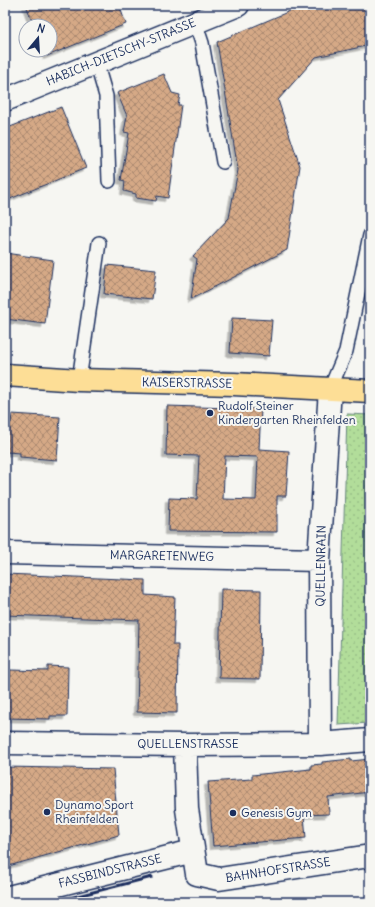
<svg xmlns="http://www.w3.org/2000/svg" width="375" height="907" font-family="Delius,sans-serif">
<defs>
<pattern id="park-dots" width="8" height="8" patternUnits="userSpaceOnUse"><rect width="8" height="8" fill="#b2dd9a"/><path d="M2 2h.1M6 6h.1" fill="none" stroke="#98be87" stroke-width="1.8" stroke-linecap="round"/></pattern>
<pattern id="building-cross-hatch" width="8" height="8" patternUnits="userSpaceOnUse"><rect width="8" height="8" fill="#d5a986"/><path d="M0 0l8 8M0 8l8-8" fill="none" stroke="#ac8a71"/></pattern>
<filter id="shadow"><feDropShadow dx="-3.5" dy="3.5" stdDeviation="0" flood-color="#0004"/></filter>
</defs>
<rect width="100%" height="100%" fill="#f6f6f2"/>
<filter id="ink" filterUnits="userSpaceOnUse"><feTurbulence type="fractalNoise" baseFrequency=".025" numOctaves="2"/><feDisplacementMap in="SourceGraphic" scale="8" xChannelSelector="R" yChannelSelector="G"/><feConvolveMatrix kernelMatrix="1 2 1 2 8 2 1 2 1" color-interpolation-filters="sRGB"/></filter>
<g filter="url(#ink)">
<!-- park -->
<path fill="url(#park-dots)" stroke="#66867c" d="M347 414 370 415V723L338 725Z"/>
<!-- building -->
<path fill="url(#building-cross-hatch)" stroke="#1b2f5e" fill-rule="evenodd" filter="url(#shadow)" d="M26 5H119L126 24 47 56 44 50H50V26H34Z
M304 5H370V45L316 57 278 100 300 166 287 250 191 299 197 259 193 256 229 218 238 170 217 42Z
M164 74 172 93 180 95 178 105H181L168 198 157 196 156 201 136 198V194L124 191 125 181 121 180 129 133 124 132 127 116 117 93Z
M61 107 86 168 5 201V129Z
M5 253 53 260 45 324 5 319Z
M107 265 156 270 152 299 104 294Z
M232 318 272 320 269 356 230 353Z
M167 406 261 409 259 449 289 451 286 496H277V532L168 531 169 498 197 499 199 456 166 455ZM225 456 258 457 256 500 223 499Z
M12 414 60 417 57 460 20 457V453L7 452 8 423H11Z
M5 574 145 580V595L175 597 173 645H178L177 713 137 712 139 620 5 615Z
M221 589 261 590 260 679 219 678Z
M48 666 68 667 67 716H50V719L5 718V677H10V670L48 671Z
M351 759V761L370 759V792L328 797 329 814 304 815 306 838 213 846 208 782 252 779V775L311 769V765L322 764V762Z
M5 767 113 769 119 835 5 867Z"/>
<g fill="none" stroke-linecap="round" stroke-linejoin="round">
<!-- lane casing -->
<g stroke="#1b2f5e" stroke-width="16">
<path id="lane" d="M195 22 202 43 223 162
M96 62 106 96 109 181
M79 380 99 243
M330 389 346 351 370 235"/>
</g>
<!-- street casing -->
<g stroke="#1b2f5e" stroke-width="25">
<path id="street" d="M5 100 238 5
M5 553 319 560
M5 743 185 745 320 744 370 740
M320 744 319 560 330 389
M185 745 187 809 197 874 219 879 370 856
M5 898 193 851"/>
</g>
<!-- primary casing -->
<g stroke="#1b2f5e" stroke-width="25">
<path id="primary" d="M5 375 79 380 234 384 370 391"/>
</g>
<!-- lane -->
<use href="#lane" stroke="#f6f6f2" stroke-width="13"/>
<!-- street -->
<use href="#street" stroke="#f6f6f2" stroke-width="22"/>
<!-- primary -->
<use href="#primary" stroke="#fdde96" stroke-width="22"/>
<!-- rail -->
<path stroke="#1b2f5e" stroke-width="3" d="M54 902 152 877"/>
</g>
</g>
<!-- markers -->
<g fill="#1b2f5e" stroke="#f6f6f2" stroke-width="1.5">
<circle cx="210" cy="413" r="4"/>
<circle cx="47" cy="812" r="4"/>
<circle cx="233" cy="813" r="4"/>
</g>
<g text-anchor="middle" stroke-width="4" stroke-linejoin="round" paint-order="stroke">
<!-- street labels -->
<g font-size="12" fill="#1b2f5e" stroke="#f6f6f2">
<text transform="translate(121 52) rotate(-22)" y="4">HABICH-DIETSCHY-STRASSE</text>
<text transform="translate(187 383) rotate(1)" y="4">KAISERSTRASSE</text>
<text transform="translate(162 556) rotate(1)" y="4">MARGARETENWEG</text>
<text transform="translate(321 566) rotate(-89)" y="4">QUELLENRAIN</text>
<text x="188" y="748">QUELLENSTRASSE</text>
<text transform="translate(278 870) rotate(-9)" y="4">BAHNHOFSTRASSE</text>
<text transform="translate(110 871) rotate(-14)" y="4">FASSBINDSTRASSE</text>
</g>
<!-- poi labels -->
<g font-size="12" fill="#1b2f5e" stroke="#f6f6f2" text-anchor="start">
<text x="218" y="410">Rudolf Steiner<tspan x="218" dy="14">Kindergarten Rheinfelden</tspan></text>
<text x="55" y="809">Dynamo Sport<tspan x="55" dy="14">Rheinfelden</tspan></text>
<text x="241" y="817">Genesis Gym</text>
</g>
</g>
<!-- margin -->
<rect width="375" height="907" fill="none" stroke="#f6f6f2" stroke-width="20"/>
<rect x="10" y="10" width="355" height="887" fill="none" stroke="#1b2f5e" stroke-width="1.5" filter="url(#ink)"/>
<!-- north arrow -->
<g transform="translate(38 38) rotate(18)"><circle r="19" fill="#f6f6f2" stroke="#9ea6b7"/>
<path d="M0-3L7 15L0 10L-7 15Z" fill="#1b2f5e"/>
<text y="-6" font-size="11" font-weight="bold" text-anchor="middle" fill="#1b2f5e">N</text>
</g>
</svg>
